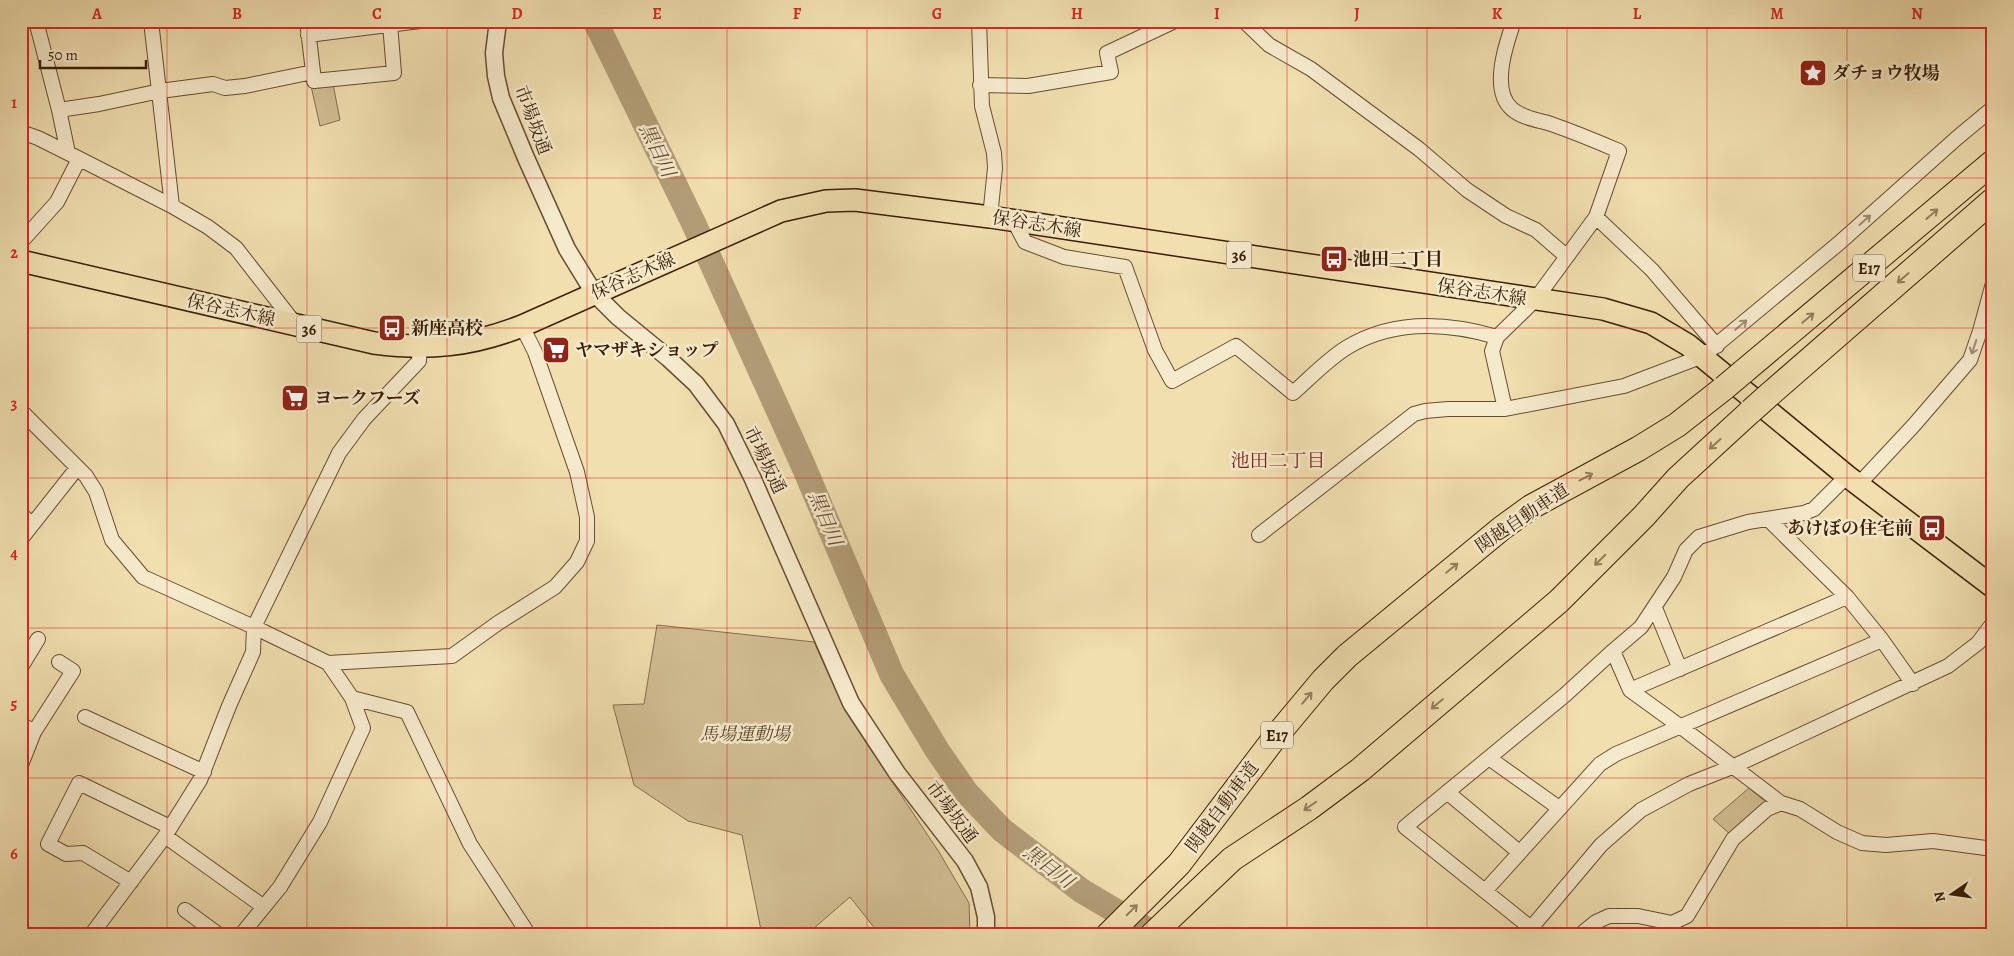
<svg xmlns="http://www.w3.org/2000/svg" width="2014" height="956" font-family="Alegreya,'Noto Serif JP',serif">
<rect width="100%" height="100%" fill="#f1dfb0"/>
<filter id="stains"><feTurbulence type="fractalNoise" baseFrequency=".004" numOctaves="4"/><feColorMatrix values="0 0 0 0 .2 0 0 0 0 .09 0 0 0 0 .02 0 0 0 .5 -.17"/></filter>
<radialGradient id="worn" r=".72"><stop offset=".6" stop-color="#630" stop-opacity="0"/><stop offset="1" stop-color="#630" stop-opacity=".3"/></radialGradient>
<!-- green -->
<path fill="#d2be93" stroke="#866e4d" d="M333 84 340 120 320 126 311 86Z
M657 625 814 642 845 711 939 852 969 903 970 935H880L850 897 806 935H762L742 835 688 821 634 785 613 705 644 704Z
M1749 788 1767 803 1731 835 1713 819Z"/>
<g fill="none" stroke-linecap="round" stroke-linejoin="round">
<!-- river -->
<path stroke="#b29d77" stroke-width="25" d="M595 21 693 222 803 465 892 675 937 750 966 792 1002 830 1082 891 1156 935"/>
<!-- minor casing -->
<g stroke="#674e31" stroke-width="16">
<path id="minor" d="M36 21 59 110 68 153
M151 21 172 206
M307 21 313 72
M979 21 982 106 994 153 995 168 990 217
M1244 21 1269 45 1311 69 1419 149 1467 190 1506 216 1536 230 1566 256
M308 35 420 21
M980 85 1028 86 1111 72 1107 53 1175 21
M59 110 99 104 160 91 213 84 225 88 245 86 313 72 314 81 394 73 390 24
M21 132 38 138 68 153 172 206 208 227 236 248 296 325
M1596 217 1652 270 1717 346
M1014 221 1025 242 1064 257 1125 267 1155 350 1172 381 1236 346 1293 393C1310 378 1327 360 1346 348 1393 319 1446 322 1497 337L1535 300 1596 217 1619 151C1596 141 1574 132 1551 124 1538 120 1522 118 1512 109 1490 90 1506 44 1514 21
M21 242 57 202 79 159
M1497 337 1492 351 1505 409
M21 411 86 476 96 492 112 540 143 577 254 627 328 663 352 698 363 728 320 822 280 887 241 935
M1858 485 1914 425 1970 360 1980 331 1993 283
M21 514 32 525
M1769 520 1847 597 1882 640 1913 684
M1259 535 1414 414 1425 411 1448 409H1505L1624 386 1703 356 1838 244 1958 137 1993 108
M21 539 77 468
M1655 608 1680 669
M1613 651 1630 690 1681 727 1781 803 1800 809 1837 832 1862 843 1886 845 1933 841 1993 849
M328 663 452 656 498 623 555 587 577 562 587 541V517L577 472 535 352 522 326
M21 667 38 639
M1630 690 1847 597
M352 698 407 712 470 844 529 935
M85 717 204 772
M21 724 34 732
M1489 758 1559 808
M21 765 34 732 73 671 59 662
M1447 792 1519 852
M165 836 264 907
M131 882 83 853 66 854 48 844 79 783 170 827
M1485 891 1600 764 1616 754 1882 640
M185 910 219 935
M1531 928 1405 827 1565 695 1613 651 1641 627 1674 577 1686 550 1699 537 1748 522 1804 513 1814 509 1847 476
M1526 934 1601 845 1641 810 1689 784 1732 767 1948 666 1978 643 1993 623
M91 935 165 836 200 780 229 706 253 652 254 627 339 453 364 419 419 361 420 346
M1580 935 1596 922 1609 916H1638L1672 923 1687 916 1733 839 1767 809 1781 803"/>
</g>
<!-- tertiary casing -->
<g stroke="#674e31" stroke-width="19">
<path id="tertiary" d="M498 21 494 53 496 76 501 98 526 158 567 249 594 293 618 317 668 358 696 384 726 424 752 477 851 703 897 773 965 861 979 887 986 917V935"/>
</g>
<!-- primary casing -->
<g stroke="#391e07" stroke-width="24">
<path id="primary" d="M21 261 374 343C429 350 471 346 522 326L781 211 826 201 855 200 990 217 1603 309 1651 323 1688 345 1847 476 1993 587"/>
</g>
<!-- motorway casing -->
<g stroke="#391e07" stroke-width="26">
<path id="motorway" d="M1743 372 1993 162
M1770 394 1993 200
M1108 935 1179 864 1273 740 1323 680 1347 656 1502 528 1531 507 1638 449 1677 425 1724 388
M1152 935 1232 859 1309 808 1360 770 1559 601 1644 516 1678 478 1751 411"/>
</g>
<!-- minor -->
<use href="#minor" stroke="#f6eacc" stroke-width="14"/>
<!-- tertiary -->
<use href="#tertiary" stroke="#f6eacc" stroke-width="16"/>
<!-- primary -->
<use href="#primary" stroke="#f1dfb0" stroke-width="21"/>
<!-- motorway -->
<use href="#motorway" stroke="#f1dfb0" stroke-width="24"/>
<!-- motorway-bridge casing -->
<g stroke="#391e07" stroke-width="26" stroke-linecap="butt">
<path id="motorway-bridge" d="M1724 388 1743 372
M1751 411 1770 394"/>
</g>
<!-- motorway-bridge -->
<use href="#motorway-bridge" stroke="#f1dfb0" stroke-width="24"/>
</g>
<!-- one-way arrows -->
<defs><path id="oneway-shaft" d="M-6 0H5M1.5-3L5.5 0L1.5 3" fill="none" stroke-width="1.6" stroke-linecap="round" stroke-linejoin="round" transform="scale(1.25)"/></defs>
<g stroke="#957e5c">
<use href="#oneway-shaft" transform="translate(1932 214) rotate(-41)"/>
<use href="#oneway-shaft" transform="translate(1903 278) rotate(139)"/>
<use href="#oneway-shaft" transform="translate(1808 318) rotate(-40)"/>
<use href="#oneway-shaft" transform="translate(1715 444) rotate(138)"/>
<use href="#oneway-shaft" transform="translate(1586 477) rotate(-28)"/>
<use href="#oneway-shaft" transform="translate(1600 560) rotate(135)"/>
<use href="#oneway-shaft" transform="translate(1452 568) rotate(-39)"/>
<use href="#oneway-shaft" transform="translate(1307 698) rotate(-50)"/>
<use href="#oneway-shaft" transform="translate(1437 704) rotate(140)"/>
<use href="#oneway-shaft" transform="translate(1310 806) rotate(145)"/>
<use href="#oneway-shaft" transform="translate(1132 910) rotate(-45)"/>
</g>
<g stroke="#a18e73">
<use href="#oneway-shaft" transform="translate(1865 220) rotate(-42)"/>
<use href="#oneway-shaft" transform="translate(1741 325) rotate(-40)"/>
<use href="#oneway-shaft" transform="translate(1974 347) rotate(109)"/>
</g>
<!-- grid -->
<path fill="none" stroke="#d62828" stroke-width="1" stroke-opacity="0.55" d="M167 21V935M307 21V935M447 21V935M587 21V935M727 21V935M867 21V935M1007 21V935M1147 21V935M1287 21V935M1427 21V935M1567 21V935M1707 21V935M1847 21V935M21 178H1993M21 328H1993M21 478H1993M21 628H1993M21 778H1993"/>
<!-- icons -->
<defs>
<g id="sight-square" transform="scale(1.4375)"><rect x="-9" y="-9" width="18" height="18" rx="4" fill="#8f2418" stroke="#f6eacc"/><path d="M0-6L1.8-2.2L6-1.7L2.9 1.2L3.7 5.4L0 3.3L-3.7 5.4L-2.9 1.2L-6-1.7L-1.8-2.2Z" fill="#fff"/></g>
<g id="bus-square" transform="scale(1.4375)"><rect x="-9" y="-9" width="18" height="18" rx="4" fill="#8f2418" stroke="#f6eacc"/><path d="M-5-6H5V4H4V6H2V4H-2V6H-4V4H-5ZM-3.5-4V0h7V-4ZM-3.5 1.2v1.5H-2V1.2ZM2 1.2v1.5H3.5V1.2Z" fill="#fff"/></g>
<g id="supermarket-square" transform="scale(1.4375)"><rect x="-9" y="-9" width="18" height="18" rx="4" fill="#8f2418" stroke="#f6eacc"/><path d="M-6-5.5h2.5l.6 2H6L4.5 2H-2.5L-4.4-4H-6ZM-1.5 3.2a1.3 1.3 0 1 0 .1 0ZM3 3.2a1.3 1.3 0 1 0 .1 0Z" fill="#fff"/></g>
</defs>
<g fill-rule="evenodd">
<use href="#sight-square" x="1813" y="73"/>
<use href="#bus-square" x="1334" y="259"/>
<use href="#bus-square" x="392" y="328"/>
<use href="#supermarket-square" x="556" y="350"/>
<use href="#supermarket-square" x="295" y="398"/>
<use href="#bus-square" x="1932" y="528"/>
</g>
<g text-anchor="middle" stroke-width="5" stroke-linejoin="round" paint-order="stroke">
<!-- shield labels -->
<g fill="#f6eacc" stroke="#725b42" stroke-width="1">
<rect x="1226.5" y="241.5" width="25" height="27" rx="4"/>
<rect x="1853" y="254.5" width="32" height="27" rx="4"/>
<rect x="296.5" y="315.5" width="25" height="27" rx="4"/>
<rect x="1261" y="721.5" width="32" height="27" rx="4"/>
</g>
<g font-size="16" font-weight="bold" fill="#391e07">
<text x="1239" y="261">36</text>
<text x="1869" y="274">E17</text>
<text x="309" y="335">36</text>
<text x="1277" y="741">E17</text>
</g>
<!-- poi labels -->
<g font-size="18" font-weight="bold" fill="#391e07" stroke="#f6eacc" text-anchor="start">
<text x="1832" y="79">ダチョウ牧場</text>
<text x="1353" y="265">池田二丁目</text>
<text x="411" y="334">新座高校</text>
<text x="575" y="356">ヤマザキショップ</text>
<text x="314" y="404">ヨークフーズ</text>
<text x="1913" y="534" text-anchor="end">あけぼの住宅前</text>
</g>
<!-- street labels -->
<g font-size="18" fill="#391e07" stroke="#f6eacc">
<text transform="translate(533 120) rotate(69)" y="6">市場坂通</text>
<text transform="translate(1037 224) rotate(9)" y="6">保谷志木線</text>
<text transform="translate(633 276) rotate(-24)" y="6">保谷志木線</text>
<text transform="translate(1482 292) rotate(9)" y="6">保谷志木線</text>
<text transform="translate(231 310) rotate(13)" y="6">保谷志木線</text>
<text transform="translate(765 460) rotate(64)" y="6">市場坂通</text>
<text transform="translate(1522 518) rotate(-34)" y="6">関越自動車道</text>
<text transform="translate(1222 807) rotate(-53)" y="6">関越自動車道</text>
<text transform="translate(952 812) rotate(53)" y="6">市場坂通</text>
</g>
<!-- park labels -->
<g font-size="18" font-style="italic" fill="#5f462a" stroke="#f6eacc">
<text x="745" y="740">馬場運動場</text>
</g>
<!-- water labels -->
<g font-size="19" font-style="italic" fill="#634a2e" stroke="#f6eacc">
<text transform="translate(658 150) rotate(64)" y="7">黒目川</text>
<text transform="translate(826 518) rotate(67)" y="7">黒目川</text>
<text transform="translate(1049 866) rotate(38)" y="7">黒目川</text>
</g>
<!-- neighbourhood labels -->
<g font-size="19" fill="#7a1f14" stroke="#f6eacc">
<text x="1278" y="467">池田二丁目</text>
</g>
</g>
<!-- margin -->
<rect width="2014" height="956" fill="none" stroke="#f1dfb0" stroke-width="55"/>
<!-- north arrow -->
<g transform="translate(1952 894) rotate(257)" stroke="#f6eacc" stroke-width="4" paint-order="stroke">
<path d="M0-4L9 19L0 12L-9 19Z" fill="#391e07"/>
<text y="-8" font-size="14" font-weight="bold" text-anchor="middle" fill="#391e07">N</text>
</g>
<!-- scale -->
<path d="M40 60v8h106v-8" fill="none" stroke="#391e07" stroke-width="2.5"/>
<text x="48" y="60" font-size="15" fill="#391e07" stroke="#f6eacc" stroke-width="4" paint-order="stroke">50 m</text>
<rect x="28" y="28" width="1958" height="900" fill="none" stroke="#d62828" stroke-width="2"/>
<g font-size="16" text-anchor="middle" font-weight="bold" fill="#d62828">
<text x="97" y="19">A</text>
<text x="237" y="19">B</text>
<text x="377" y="19">C</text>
<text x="517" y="19">D</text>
<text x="657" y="19">E</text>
<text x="797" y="19">F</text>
<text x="937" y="19">G</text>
<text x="1077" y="19">H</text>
<text x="1217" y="19">I</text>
<text x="1357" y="19">J</text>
<text x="1497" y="19">K</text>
<text x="1637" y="19">L</text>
<text x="1777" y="19">M</text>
<text x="1917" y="19">N</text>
<text x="14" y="108">1</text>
<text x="14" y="258">2</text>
<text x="14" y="409">3</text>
<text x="14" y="559">4</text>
<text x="14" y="709">5</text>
<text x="14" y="859">6</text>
</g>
<rect width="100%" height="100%" filter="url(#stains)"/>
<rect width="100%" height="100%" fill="url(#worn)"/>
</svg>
